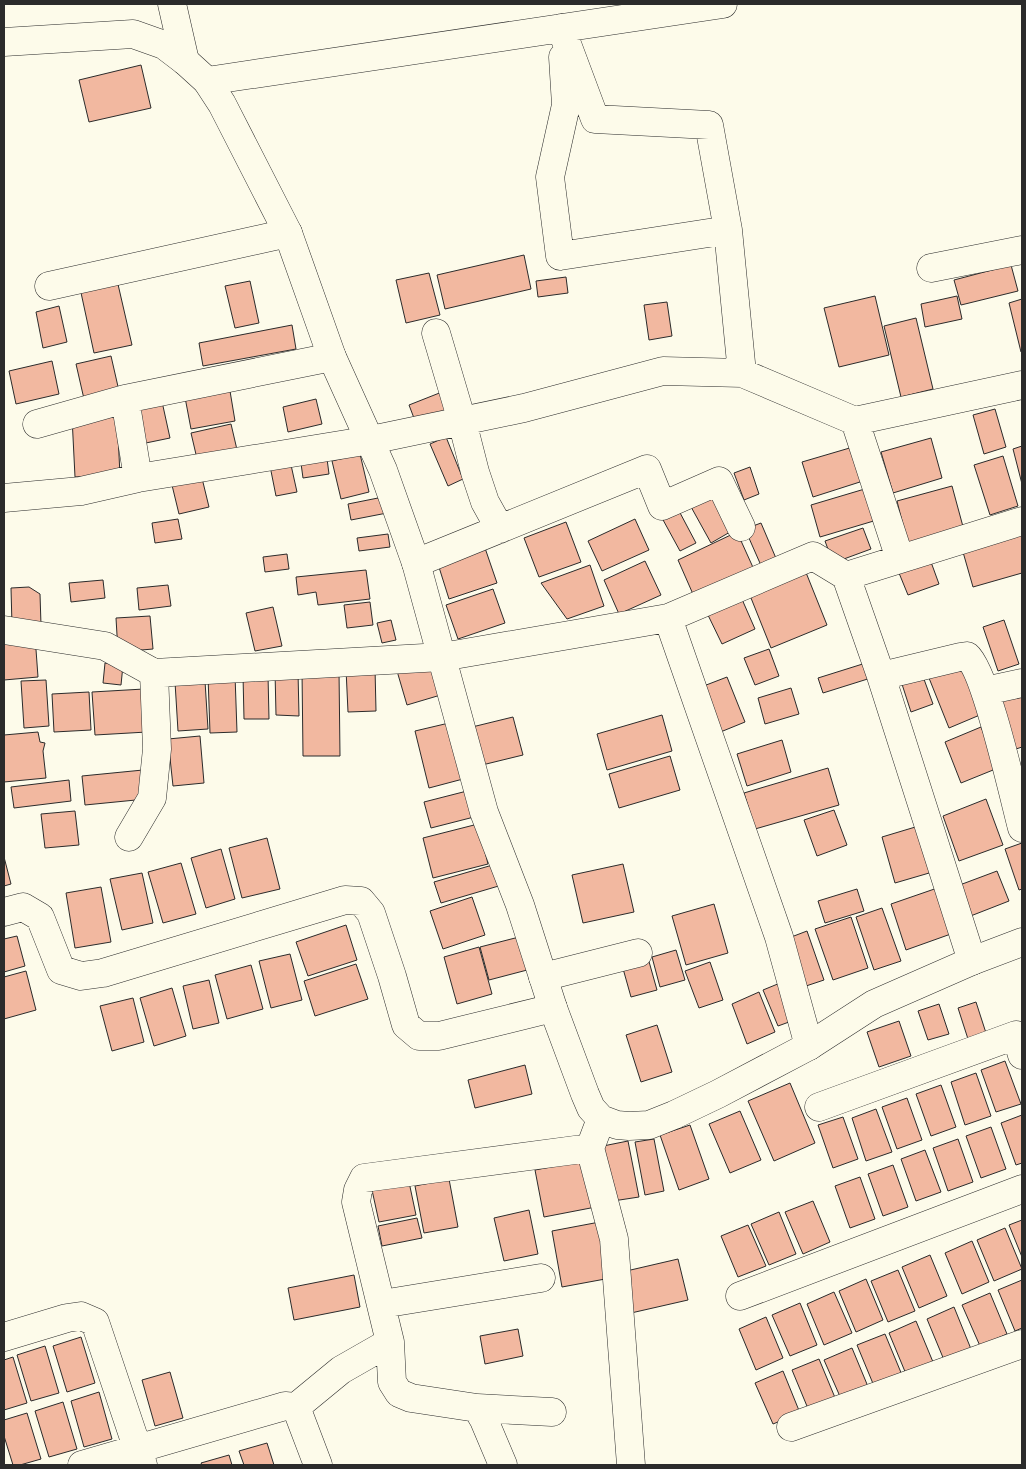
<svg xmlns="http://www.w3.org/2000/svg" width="1026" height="1469" font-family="Ubuntu,sans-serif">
<rect width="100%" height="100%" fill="#fdfbea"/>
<!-- building -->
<path fill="#f2b8a0" stroke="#2b2b2b" d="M141 65 151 108 89 122 79 80Z
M524 255 531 289 445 309 437 275Z
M1011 265 1018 291 961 305 954 280Z
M429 273 440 315 406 323 396 280Z
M566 277 568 293 538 297 536 281Z
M117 280 132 345 94 353 80 288Z
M250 281 259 323 235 328 225 286Z
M875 296 889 355 839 367 824 308Z
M957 296 962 319 925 327 921 304Z
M1022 299V352H1021L1009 303Z
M667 302 672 336 649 340 644 305Z
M59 306 67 342 43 348 36 312Z
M916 318 933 389 901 397 884 326Z
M292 325 296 349 203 366 199 343Z
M111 356 119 391 84 399 76 364Z
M52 361 59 394 16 404 9 371Z
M229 385 235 421 191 429 184 392Z
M447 390 456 412 417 426 409 405Z
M161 397 170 438 141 444 132 403Z
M316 399 322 424 288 432 283 407Z
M995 409 1006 447 984 454 973 415Z
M117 415 120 475 75 477 72 417Z
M231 424 238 454 198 463 191 433Z
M446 437 463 479 448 486 430 444Z
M931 438 942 478 893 493 881 452Z
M1022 446V484L1013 449Z
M853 447 863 481 813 497 802 462Z
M326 451 329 474 303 478 300 456Z
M360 454 369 492 341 499 332 461Z
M289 456 297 492 276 496 269 461Z
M1003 456 1018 506 990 515 974 465Z
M750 467 759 494 744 500 734 473Z
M201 474 209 507 179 514 171 481Z
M952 486 965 534 909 549 897 501Z
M868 488 877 520 820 537 811 505Z
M716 491 737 528 711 543 690 505Z
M378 498 387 513 351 520 348 504Z
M678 509 696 543 680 551 662 518Z
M178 519 182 539 155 543 152 523Z
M635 519 649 550 602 571 588 541Z
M566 522 581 562 539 577 524 538Z
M761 523 778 563 763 570 745 529Z
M863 528 871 549 833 563 825 541Z
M737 532 756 574 696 601 678 560Z
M388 534 390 547 359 551 357 538Z
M1022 535V573L973 587 963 552Z
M485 548 497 583 449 599 438 564Z
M287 554 289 569 265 572 263 557Z
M645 561 661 595 619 614 604 580Z
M931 562 939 584 908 595 899 573Z
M590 565 604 606 567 619 541 583Z
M366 570 370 599 318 605 316 592 298 595 296 577Z
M805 570 827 625 771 648 749 593Z
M103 580 105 598 71 602 69 583Z
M168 585 171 606 139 610 137 588Z
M29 587 40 594 41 625 12 626 11 588Z
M493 589 505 623 458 639 446 605Z
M741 597 755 629 722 644 707 613Z
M370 602 373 625 347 628 344 605Z
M273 607 282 646 255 651 246 613Z
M150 616 153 649 118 652 116 618Z
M391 620 396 640 382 643 377 623Z
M1004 620 1019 664 998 671 983 627Z
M35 636 38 677 4 680V638Z
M769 649 779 676 755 685 744 658Z
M434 660 444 694 407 705 397 671Z
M869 662 874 677 823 693 818 678Z
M105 663 123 665 121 685 103 683Z
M967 663 987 712 949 728 929 678Z
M375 668 376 711 348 712 346 669Z
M275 671 298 672 299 716 276 715Z
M302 671H339L340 756H303Z
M921 671 933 704 911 712 900 678Z
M235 675 237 732 210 733 208 676Z
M243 675H268L269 719H244Z
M727 677 745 722 718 733 701 687Z
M46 680 49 726 24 728 21 681Z
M205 681 208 729 178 731 175 682Z
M791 688 799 714 765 724 758 698Z
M1022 688V747L1013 750 996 696Z
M144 689 147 732 95 735 92 692Z
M89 692 91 730 54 732 52 694Z
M662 715 672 751 607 770 597 734Z
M513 717 523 755 478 766 468 728Z
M449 723 463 779 429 788 415 731Z
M981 727 998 768 961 783 945 742Z
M38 732 40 742 45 743 43 751 46 778 4 782V735Z
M200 736 204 783 173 786 168 739Z
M782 740 791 772 747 786 737 754Z
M670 756 680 790 619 808 609 774Z
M828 768 839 805 755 829 744 793Z
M143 770 146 799 85 805 82 776Z
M69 780 71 801 14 808 11 787Z
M467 791 474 817 431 828 424 802Z
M986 799 1003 845 959 861 943 816Z
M834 810 847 845 817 856 804 820Z
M75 811 79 845 45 848 41 814Z
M478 824 488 864 433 878 423 838Z
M922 825 936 871 895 883 882 837Z
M267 838 280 889 242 898 229 848Z
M1022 843V889L1019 890 1005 849Z
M221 849 235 899 206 908 191 858Z
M4 857 11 884 4 886Z
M181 863 196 914 163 923 148 872Z
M496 864 502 885 441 903 434 882Z
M623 864 634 912 583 923 572 875Z
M997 871 1009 901 968 917 957 886Z
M142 873 153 923 122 930 110 879Z
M946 885 962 930 906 950 891 904Z
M101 887 111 942 75 948 66 893Z
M857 889 864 911 825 923 818 901Z
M472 897 485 935 443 949 430 911Z
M714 904 728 953 686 965 672 916Z
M882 908 901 961 874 970 856 917Z
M851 917 868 968 833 980 815 929Z
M346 925 357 960 308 976 296 942Z
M807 931 824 980 803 987 786 939Z
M17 936 25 966 4 972V939Z
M523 936 531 969 489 980 480 947Z
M479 947 492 994 457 1004 444 957Z
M676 950 685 980 660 987 652 957Z
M290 954 302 1000 271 1008 259 961Z
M648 958 657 990 631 997 622 965Z
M710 962 723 1000 699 1008 685 971Z
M356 964 368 999 315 1016 304 981Z
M251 965 263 1009 227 1019 215 975Z
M26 971 36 1010 4 1019V977Z
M209 980 219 1023 193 1029 183 986Z
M785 981 800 1018 778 1026 763 990Z
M172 988 186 1036 154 1046 140 998Z
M759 992 775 1032 747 1044 732 1004Z
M133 998 144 1042 112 1051 100 1006Z
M976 1002 986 1033 968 1039 958 1008Z
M939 1004 949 1034 928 1040 918 1011Z
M899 1021 911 1056 879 1067 867 1032Z
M657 1025 672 1072 641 1082 626 1035Z
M1005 1061 1021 1104 996 1112 981 1070Z
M525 1065 532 1094 475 1108 468 1080Z
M976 1073 991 1116 965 1125 951 1082Z
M790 1083 815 1143 774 1161 748 1101Z
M941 1085 956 1127 931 1136 916 1094Z
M907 1098 922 1140 897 1149 882 1107Z
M876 1109 892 1152 866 1161 852 1118Z
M740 1111 761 1160 730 1173 709 1124Z
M1022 1115V1163L1016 1165 1001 1123Z
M843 1117 858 1159 833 1168 818 1125Z
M690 1125 709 1179 679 1190 660 1135Z
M991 1127 1006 1169 981 1178 966 1136Z
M654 1139 664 1191 645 1195 635 1142Z
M958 1139 973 1182 948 1191 933 1148Z
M628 1141 639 1197 613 1201 603 1146Z
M925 1150 941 1192 916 1201 901 1159Z
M592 1159 601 1206 544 1217 535 1170Z
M893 1165 908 1207 883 1216 868 1174Z
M860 1177 875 1219 850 1228 835 1186Z
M449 1179 458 1227 424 1233 415 1186Z
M409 1182 416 1215 379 1222 372 1190Z
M813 1201 830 1242 803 1254 785 1212Z
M529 1210 538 1254 504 1261 494 1218Z
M779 1212 796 1254 769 1265 751 1224Z
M417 1218 422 1238 382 1246 378 1226Z
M1022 1220V1257L1009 1225Z
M605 1221 616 1277 562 1287 552 1231Z
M748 1225 766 1266 738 1277 721 1236Z
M1005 1228 1022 1269 994 1281 977 1240Z
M972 1241 989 1282 962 1294 945 1253Z
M930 1255 947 1296 919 1308 902 1267Z
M678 1259 688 1300 631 1313 622 1272Z
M898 1270 915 1311 888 1322 871 1281Z
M354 1275 360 1307 294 1320 288 1288Z
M866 1279 883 1320 856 1332 839 1291Z
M1022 1280V1328L1015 1331 998 1290Z
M834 1292 852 1333 824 1345 807 1304Z
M990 1293 1007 1334 980 1346 962 1305Z
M800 1303 817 1345 790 1356 772 1315Z
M954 1307 971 1349 944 1360 927 1319Z
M766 1317 783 1358 756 1370 739 1329Z
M916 1321 933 1362 906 1374 889 1333Z
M518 1329 523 1356 485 1364 480 1336Z
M885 1334 902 1375 874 1386 857 1345Z
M81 1337 95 1383 67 1392 53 1346Z
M45 1346 59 1393 31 1401 17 1355Z
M852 1348 869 1389 842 1401 824 1360Z
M13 1357 27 1403 4 1410V1360Z
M819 1359 836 1400 809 1411 792 1370Z
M783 1371 800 1413 773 1424 755 1383Z
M170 1372 183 1418 155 1426 142 1380Z
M99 1392 112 1439 84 1447 71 1401Z
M63 1402 77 1449 49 1457 35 1411Z
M27 1413 41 1459 20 1465H13L4 1436V1420Z
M267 1443 274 1465H244L239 1451Z
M229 1455 232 1465H202L201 1463Z"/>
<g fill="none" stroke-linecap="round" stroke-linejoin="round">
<!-- minor casing -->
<g stroke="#2b2b2b" stroke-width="29">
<path id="minor" d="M172 4 185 61
M561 28 595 119 709 125 728 230 742 373
M563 57 566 105 550 177 560 256 728 230
M207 81 723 4
M931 268 1022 250
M49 286 288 233
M436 333 462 421 475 472 485 502 500 529
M125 399 138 478
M855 421 900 559
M37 424 125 399 332 357
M4 498 81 491 138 478 371 440 524 408 663 371 742 373 855 421 1022 385
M416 563 647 469 662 506 719 481 741 527
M846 576 881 676 972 961
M668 618 779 937 809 1046
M4 630 105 646 154 673
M881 676 960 657 967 656C986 671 1014 798 1022 828
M985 691 1022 683
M129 837 152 798 157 749 154 673 442 657 668 618 813 556 846 576 1022 521
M4 912 23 907 40 917 61 970 81 976 103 973 345 900 361 901 371 913 392 976 406 1025 419 1036H439L553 1008
M543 977 638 953
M819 1107 1016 1035 1022 1055
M590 1148 614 1239 631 1465
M740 1296 1022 1189
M382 1304 541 1278
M4 1337 67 1318 81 1316 95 1322 143 1465
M296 1407 341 1370 390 1342
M477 1408 552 1412
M791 1427 1022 1344
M82 1465 285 1406 296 1407 318 1465
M503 1465 484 1420 477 1408 411 1398 399 1393 392 1382 390 1342 356 1202 358 1190 364 1178 590 1148 601 1119"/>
</g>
<!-- major casing -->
<g stroke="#2b2b2b" stroke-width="29">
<path id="major" d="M4 42 133 34 164 45 185 61 207 81 222 104 288 233 332 357 383 470 416 563 484 812 520 905 553 1008 585 1094 591 1108 601 1119 617 1125 629 1126 649 1125 674 1115 718 1094 809 1046 874 1004 972 961 1022 942"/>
</g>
<!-- minor -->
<use href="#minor" stroke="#fdfbea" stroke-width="28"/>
<!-- major -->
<use href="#major" stroke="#fdfbea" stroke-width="28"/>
</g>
<!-- border -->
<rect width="1026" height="1469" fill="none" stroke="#2b2b2b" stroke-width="10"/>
</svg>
